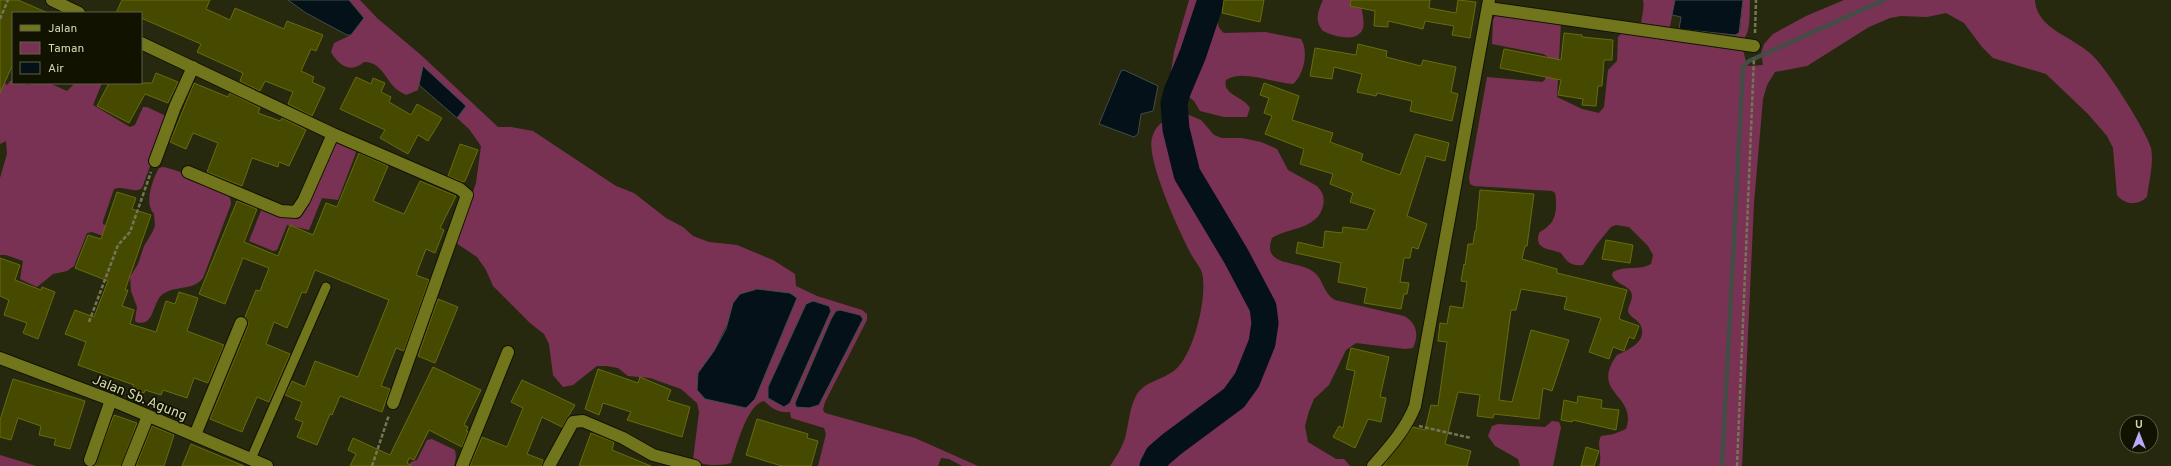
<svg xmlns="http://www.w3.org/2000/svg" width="2171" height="466" font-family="Overpass,sans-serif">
<rect width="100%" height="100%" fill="#27290f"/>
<!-- green -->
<path fill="#7a3254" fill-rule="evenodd" d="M349 0H360L377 18 421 55 498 127H511L533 131 616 186 634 193 666 218 683 227 693 236 709 242 737 245 773 260 795 274 796 286 817 296 862 310 867 314V320L825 402 823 410 825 413 915 438 978 466H962L949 459 941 458 938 466H818L826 434 824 428 791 418 790 412C778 413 773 409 764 401 747 404 736 448 731 463 723 466 700 466 693 460L699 412 697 403 681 389 650 378 628 376 618 368 607 366H597L573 385 563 387 553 375 549 344 544 334 530 323 493 286 486 270 477 257 456 243 476 183 481 146 469 129 457 118 466 106 423 67 418 90 406 95C403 93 398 91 395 88 386 79 380 61 364 62 351 74 338 65 331 52L334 43 349 36 364 18ZM757 289 783 293 797 298 755 399 746 408 705 399 697 377 714 351 730 318ZM810 302H819L784 407 768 398Z
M1189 0H1221C1219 12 1213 25 1224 33L1265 32 1301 39C1309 51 1304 75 1293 84 1273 83 1242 69 1226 80 1222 95 1243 96 1250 108L1247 117H1224L1200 111 1194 101 1171 82 1170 78 1174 52Z
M1323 0H1360C1361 8 1365 20 1363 28 1358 44 1333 36 1323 31 1314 21 1318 11 1323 0Z
M1643 0H1675L1670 27 1683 30H1740L1743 0H1750C1749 11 1752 35 1741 41L1747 66 1763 65 1761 53 1764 44 1773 34 1806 16 1844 0H2035C2036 29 2074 37 2092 55 2105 66 2147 132 2151 148 2154 163 2149 181 2147 197 2137 206 2125 205 2117 195L2113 148 2107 136 2088 114 2046 74 1993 58 1982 47 1964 23 1946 13 1927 17 1901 16 1890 18 1869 27 1807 66 1775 72 1767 85 1763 99 1754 203 1742 466H1599C1603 456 1596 445 1601 436L1614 434 1626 429C1638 394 1589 394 1617 355 1628 350 1647 342 1641 326 1639 320 1631 318 1628 312 1628 306 1632 301 1632 296 1632 285 1615 285 1612 275L1613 272C1625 265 1640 271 1651 264L1653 255 1648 246 1629 227 1616 225 1611 227 1597 244 1583 265C1571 266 1568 263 1561 253 1549 248 1534 250 1539 233 1542 230 1546 229 1549 225 1557 218 1557 203 1555 193L1552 191 1474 186 1470 184 1469 178 1487 77 1542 82 1545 80 1547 56 1543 54 1492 44 1493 20 1496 14 1561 22 1557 97 1582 109 1599 113 1604 107 1608 70 1617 61 1618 37 1621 34H1628L1641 26C1641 17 1645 9 1643 0Z
M0 78 7 85 13 78V83L30 85 32 83H49L67 91 75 83H102L93 105 130 127 135 125 143 107H147L168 117 142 188C135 194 123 185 114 189L103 221V224L111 228 103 236 92 232 87 233 74 266 67 271 53 274 37 287 20 279 23 261 6 255H0V178L7 154 6 141 0 144Z
M1177 115H1189L1201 120 1214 135 1222 138H1242L1261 142 1277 149 1288 170 1317 186C1323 192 1325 199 1323 206 1317 230 1289 227 1272 238 1261 268 1299 259 1315 273 1323 280 1324 294 1335 300L1404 316C1417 323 1419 335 1413 348L1405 349 1356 343 1346 350 1329 385 1314 399 1309 411 1305 426 1308 442 1336 459H1344L1350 466H1110C1116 457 1124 445 1126 434 1129 421 1130 407 1136 396 1144 381 1163 380 1175 370 1194 355 1208 295 1202 273 1200 266 1193 259 1190 252 1179 231 1146 159 1152 138 1155 125 1165 119 1177 115Z
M334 139 357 150 338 200 322 198 309 230 287 225 277 250 273 251 249 241 262 208 292 217Z
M163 167C176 169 218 186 228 195 230 197 231 200 231 204L203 278C193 291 176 285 163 294 152 301 155 328 136 322L135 320 137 307 131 291 130 277 138 264 144 246 152 233 155 226 154 214C144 204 152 180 159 168Z
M1552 421 1559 422 1561 427 1553 466H1520L1518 459 1495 446 1488 436 1492 426 1498 424 1545 427Z
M432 439 455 450 456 457 454 466H408L411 462 417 460 427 440Z
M0 455 36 466H0Z"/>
<!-- water -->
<path fill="#041118" stroke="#434d46" d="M288 0H349L364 18 351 35H347L306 13Z
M1675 0H1743L1739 33 1735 35 1679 29 1681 17 1672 15Z
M423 66 466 106 457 118 419 85Z
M1124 70 1158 86 1153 111 1141 114 1138 134 1134 137 1099 124 1121 71Z
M757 289 790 293 797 298 755 399 746 408 705 399 697 390 698 373 714 351 726 329 733 303 740 294Z
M813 301 829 306 831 311 790 403 784 407 768 398V387L806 304Z
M840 310 860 315 863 319 819 405 809 408 796 407 795 403 831 319 836 311Z"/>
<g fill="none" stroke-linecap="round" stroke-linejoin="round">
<!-- stream -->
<path stroke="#434d46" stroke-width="4.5" d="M1722 466 1743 67 1749 61 1884 0"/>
<!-- river -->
<path stroke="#041118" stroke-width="27" d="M1153 466 1158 456 1172 444 1234 398 1247 380 1262 343 1265 323 1263 307 1236 256 1187 174 1176 129 1174 103 1177 92 1193 54 1211 0"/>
</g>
<!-- building -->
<path fill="#464a00" stroke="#676c0d" d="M0 0H18L48 13H13V64L0 93Z
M122 0H210L206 9 230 20 235 8 284 29 287 21 323 35 316 51 311 49 301 71 314 77 312 82 325 88 312 116 288 104 293 92 265 81 260 91 240 81 243 73 197 52 201 44 141 18V13H116Z
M1224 0H1264L1260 22 1222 13Z
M1351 0H1430L1429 8 1456 13 1458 0 1476 2 1470 38 1452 35 1454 26 1425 21 1423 29 1388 21V27L1374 26 1375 11 1350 6Z
M1564 33 1582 35V37L1613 40 1612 60H1604L1602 86H1598L1596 106 1582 105 1583 99 1558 95 1561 80 1500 68 1504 49 1561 60Z
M1358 44 1387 51 1386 57 1421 66 1423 60 1456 67 1451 92 1458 94 1452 121 1410 111 1412 101 1377 93 1376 96 1357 92 1362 74 1334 67 1332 79 1310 76 1315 48 1356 55Z
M156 73 178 82 168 103 145 94 129 123 97 106 109 83H152Z
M356 77 371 84 373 78 385 83 381 92 391 97 389 102 411 115 417 104 442 118 428 141 418 135 408 154 380 138 385 130 340 109Z
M194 83 228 97 230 93 260 108 258 113 280 121 282 118 306 130 289 166 279 162 278 167 252 158 242 186 207 172 218 143 193 133 186 149 170 142Z
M1264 83 1299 96 1292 120 1333 133 1330 142 1363 154 1361 161 1400 175 1415 134 1449 143 1445 161 1426 156 1407 216 1427 224 1418 249 1412 247 1410 258H1404L1400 282 1409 283 1407 294H1404L1401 309 1364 303 1367 288 1338 282 1341 263 1296 253 1298 242 1323 248 1325 231 1342 233 1343 227 1367 230 1375 210 1350 202 1353 193 1330 184 1333 174 1300 164 1304 149 1265 134 1272 116 1264 113 1269 98 1260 95Z
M460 144 478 150 465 181 463 182 448 176Z
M359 153 388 166 373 201 404 214 420 181 456 196 440 228 444 230 435 253 426 249 416 275 429 280 404 351 396 348 381 386 390 389 382 412 340 396 332 415 330 414 317 445 297 437 303 422 295 419 302 402 285 395 292 381 305 387 315 361 358 377 389 300 315 270 306 293 302 292 287 328 274 322 266 344 290 354 269 402 257 397 242 432 210 419 248 326V322L245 317 256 290 260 291 269 268 243 258 225 304 199 294 237 201 257 209 244 242 278 256 290 225 313 235 326 203 337 207Z
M1480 190 1534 194 1527 246H1525L1522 259 1557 269V273L1627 290 1619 319 1639 326 1634 339 1629 337 1624 351 1613 347 1609 359 1589 352 1601 318 1564 309 1567 297 1521 289 1516 310H1511L1499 400 1512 402 1531 330 1569 340 1552 391 1543 388 1539 419 1494 414 1493 418 1477 416 1480 395 1458 392 1445 444 1471 451 1467 466H1383L1413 427 1425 430 1431 405 1438 406 1447 342 1438 341 1440 323 1447 324 1450 306 1463 308 1467 282 1461 281 1464 264 1465 265 1468 244H1473L1475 231H1476Z
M117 192 136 198 132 209 151 215 125 290H128L122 306 134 310 130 324 156 332 166 301 175 304 179 292 198 298 187 331 224 345 208 383 194 378 187 398 163 390 161 395 145 390 144 393 132 389 134 385 78 365 86 342 65 334 75 310 94 317 108 281 75 268 88 235 101 239Z
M1606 240 1633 245 1630 263 1602 259Z
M0 258 20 265 15 280 41 290 42 287 55 292 38 339 23 333 27 323 4 315 9 300 0 296Z
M438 299 458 307 435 363 418 356Z
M1351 348 1389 357 1380 397 1386 398 1381 422 1368 419 1355 448 1333 437 1339 426 1343 428 1355 371 1346 369Z
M433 367 481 390 464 425 468 427 466 431H468L462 447 429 430 414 460 409 458 407 463 412 466H350L356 454 348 450 353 438 390 455Z
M598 369 638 383 640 377 671 390 667 400 690 407 682 437 627 420 631 412 603 403 599 415 585 409Z
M13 379 85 401 70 449 54 445 56 439 39 435 41 426 18 418 11 440 0 437V420Z
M522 380 575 405 562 427 542 417 527 454 543 460 542 466H470L482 437 507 447 523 408 511 402Z
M1578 396 1602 400 1601 408 1619 410 1616 430 1573 420 1572 422 1561 420 1564 400 1577 403Z
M114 415 137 423 121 466H94Z
M757 419 808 434 807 438 818 441 811 466H782L746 455Z
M152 426 174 435 164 466H136Z
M591 433 614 442 612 450 651 466H579Z
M191 444 244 466H182Z
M1586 447 1599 451 1594 466H1581Z"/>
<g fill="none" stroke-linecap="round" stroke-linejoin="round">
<!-- lane casing -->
<g stroke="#111200" stroke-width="11">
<path id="lane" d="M251 459 326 287"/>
</g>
<!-- street casing -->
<g stroke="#111200" stroke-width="14">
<path id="street" d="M52 0 79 13
M1488 8 1754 46
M141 43 333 134 460 189 467 195 393 403
M155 161 175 107 193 67
M188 172 281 211 296 212 304 200 333 134
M195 435 241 323
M90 460 111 400
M128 466 148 416
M462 466 508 352
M549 466 573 422 583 421 623 438 653 455 695 466"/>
</g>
<!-- secondary casing -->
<g stroke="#111200" stroke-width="14">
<path id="secondary" d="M0 358 111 400 267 466
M1373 466C1389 448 1406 429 1415 406L1489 0"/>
</g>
<!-- path -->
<path stroke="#747757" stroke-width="2.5" stroke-dasharray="4 2" stroke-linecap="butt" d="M0 19 8 0
M1755 33 1756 0
M89 322 118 245 130 232 151 172
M1419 426 1471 438
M372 466 389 415
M1737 466 1754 58"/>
<!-- lane -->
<use href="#lane" stroke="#71761d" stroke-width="9"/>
<!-- street -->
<use href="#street" stroke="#71761d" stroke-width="12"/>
<!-- secondary -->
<use href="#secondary" stroke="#71761d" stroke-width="12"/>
</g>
<g text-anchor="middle" stroke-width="3.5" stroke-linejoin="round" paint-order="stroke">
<!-- street labels -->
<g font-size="14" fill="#d5dab1" stroke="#111200">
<text transform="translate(140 397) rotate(22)" y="5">Jalan Sb. Agung</text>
</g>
</g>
<!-- legend -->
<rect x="12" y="12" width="130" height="72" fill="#111200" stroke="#5f6247"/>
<rect x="20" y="25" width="20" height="6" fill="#71761d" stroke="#5f6247"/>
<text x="48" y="32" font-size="12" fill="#d5dab1">Jalan</text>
<rect x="20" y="42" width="20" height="12" fill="#7a3254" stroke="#5f6247"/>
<text x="48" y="52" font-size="12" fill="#d5dab1">Taman</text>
<rect x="20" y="62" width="20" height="12" fill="#041118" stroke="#5f6247"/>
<text x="48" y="72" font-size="12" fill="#d5dab1">Air</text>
<!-- north arrow -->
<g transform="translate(2139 434)"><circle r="19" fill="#111200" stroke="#5f6247"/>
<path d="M0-3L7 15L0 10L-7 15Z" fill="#baaaf7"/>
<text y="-6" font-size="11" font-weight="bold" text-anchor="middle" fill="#d5dab1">U</text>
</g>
</svg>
